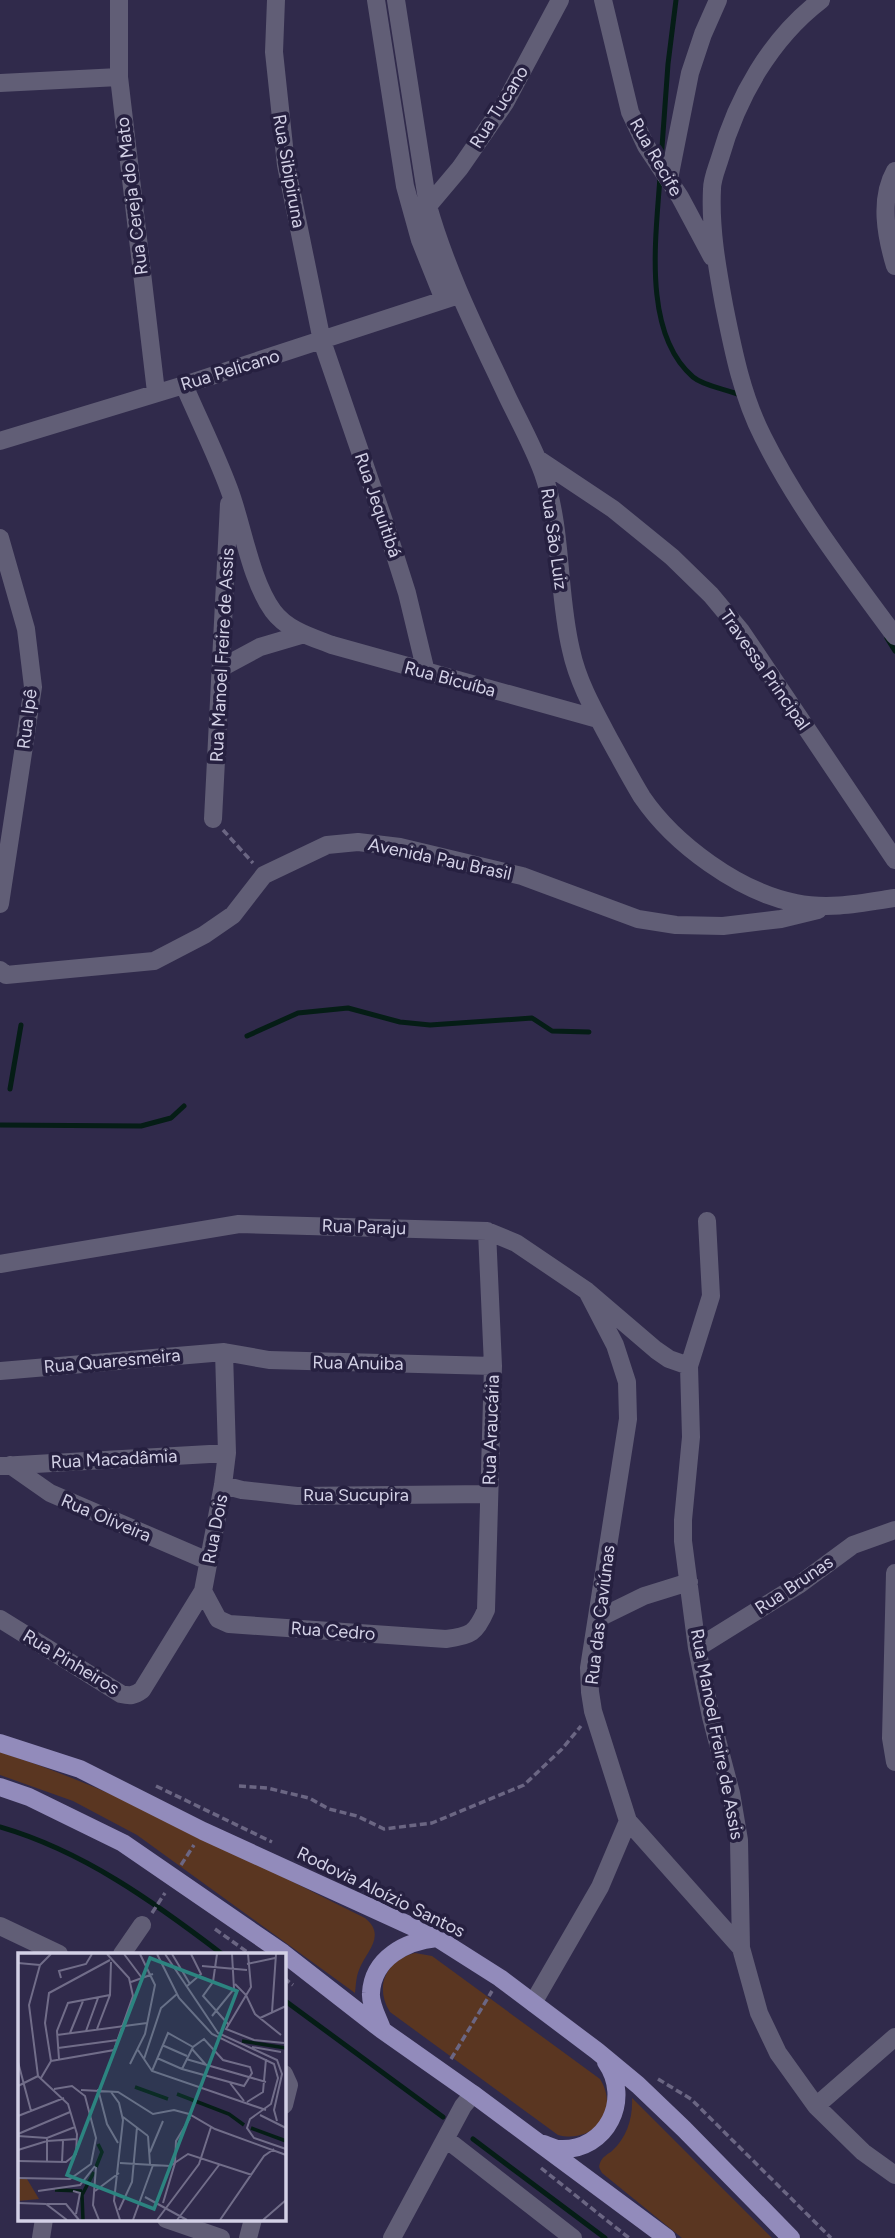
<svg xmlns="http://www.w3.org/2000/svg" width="895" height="2238" font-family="Figtree,sans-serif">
<rect width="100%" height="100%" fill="#302a4b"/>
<!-- green -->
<path fill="#5a3621" d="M0 1752C127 1793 245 1859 365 1918 387 1936 366 1951 359 1970 356 1977 356 1985 355 1993L137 1835 73 1801 0 1775Z
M415 1953 432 1956 600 2079C620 2111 594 2144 558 2135L390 2012C374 1987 386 1960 415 1953Z
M632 2098 772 2238H682L602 2173C600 2169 598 2168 600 2163 602 2157 608 2154 612 2151 627 2137 633 2118 632 2098Z"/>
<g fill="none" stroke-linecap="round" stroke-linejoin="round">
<!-- stream -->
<path stroke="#051d16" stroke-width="5" d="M661 161 668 64 676 0
M660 177C656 237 642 333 693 377 705 387 728 389 742 396
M887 638 895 651
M247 1036 298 1013 348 1008 400 1022 430 1025 532 1018 552 1031 589 1032
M10 1089 21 1025
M0 1125 141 1126 171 1118 184 1106
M0 1827C83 1851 154 1902 222 1954
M284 2000 443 2117
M473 2139 605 2238"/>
<!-- path -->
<path stroke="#6b6683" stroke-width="3.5" stroke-dasharray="7 3.5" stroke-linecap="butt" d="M223 830 253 863
M156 1786 272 1842
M239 1786 267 1788 309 1798 329 1809 357 1816 384 1829 432 1823 524 1785 562 1749 581 1726
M181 1865 194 1845
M152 1913 165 1893
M215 1929 250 1954
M284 1978 293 1985
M451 2059 492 1991
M658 2079 691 2099 831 2238
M541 2168 629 2238"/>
<!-- minor -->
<path stroke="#615e76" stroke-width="18" d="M119 0V77L156 392
M276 0 274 52 286 165 322 341 387 530 407 593 426 672
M376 0 405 186 420 240 444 300
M396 0 428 206C447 273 478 334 507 396 519 421 533 446 543 473 563 530 557 592 571 650 578 683 595 712 611 742 621 760 631 779 642 797 674 844 739 892 796 903 829 910 862 903 895 898
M603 0 630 112 646 146 680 197 712 257
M821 0C770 39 737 98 720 158 717 168 712 179 712 189 710 228 717 267 724 305 733 350 742 396 763 437 799 509 848 572 895 636
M0 83 119 77
M895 171C879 199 886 236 895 266
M669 179 690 73 703 34 718 0
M428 206 460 168 505 103 560 0
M184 385C199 420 216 454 229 489 243 526 250 579 273 611 287 630 311 637 332 645L598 719
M0 441 184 385 459 295
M538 459 613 509 672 557 711 595 741 631 895 860
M0 538 26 629 33 687 0 904
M221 668 260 647 304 634
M213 819 229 504
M0 970 6 975 154 961 204 935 233 915 264 875 327 845 358 842 400 847 522 876 638 919 676 925 723 926 781 919 818 910
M707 1221 711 1296 689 1366 691 1437 683 1520V1541L697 1648 711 1717 731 1793 739 1840 741 1948 759 2013 778 2053 816 2106 863 2152 895 2175
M0 1264 239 1224 487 1231 516 1243 587 1291 656 1350 669 1359 689 1366
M0 1371 224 1352 269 1360 493 1366
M10 1465 50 1493 208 1561
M0 1466 227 1453
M223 1485 242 1490 297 1496 489 1494
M895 1573 891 1738 895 1762
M203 1591 218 1619 229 1624 446 1639C471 1636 476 1633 486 1610L493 1366 487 1231
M599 1618 644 1596 689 1582
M0 1619 121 1694C130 1696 134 1696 142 1690L203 1591 223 1485 227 1453 224 1352
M697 1648 800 1584 853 1545 895 1530
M628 1821 741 1948
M0 1926 59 1954
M122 1954 142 1925
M533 2003 600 1887 628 1821 593 1711 590 1692 589 1668 628 1419 627 1382 615 1345 587 1291
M284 2074 289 2085 284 2105
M816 2106 895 2037
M446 2139 573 2238
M166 2219 221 2238
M41 2238 44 2219
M248 2238 253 2219
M392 2238 463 2106 473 2094"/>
<!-- major -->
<path stroke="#928bbb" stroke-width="18" d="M0 1743 80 1769 203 1831 437 1938 500 1978 597 2051 638 2085 684 2129 791 2238
M0 1787 29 1797 123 1843 283 1953 382 2030 473 2094 667 2238
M382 2029C378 2018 370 2004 371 1993 373 1958 406 1941 437 1938
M544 2144C549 2146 555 2149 560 2149 607 2151 632 2099 606 2062"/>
</g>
<g text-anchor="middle" stroke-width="7" stroke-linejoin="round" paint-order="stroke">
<!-- street labels -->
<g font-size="18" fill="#d3d1e6" stroke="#262040">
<text transform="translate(499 107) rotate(-58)" y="6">Rua Tucano</text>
<text transform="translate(656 157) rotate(60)" y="6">Rua Recife</text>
<text transform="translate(289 171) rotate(80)" y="6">Rua Sibipiruna</text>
<text transform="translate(132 196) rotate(-97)" y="6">Rua Cereja do Mato</text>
<text transform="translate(230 370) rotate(-17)" y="6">Rua Pelicano</text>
<text transform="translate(378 505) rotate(71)" y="6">Rua Jequitibá</text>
<text transform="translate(554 539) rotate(82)" y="6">Rua São Luiz</text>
<text transform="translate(222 655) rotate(-87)" y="6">Rua Manoel Freire de Assis</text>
<text transform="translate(765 670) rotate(55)" y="6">Travessa Principal</text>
<text transform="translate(450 679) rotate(15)" y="6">Rua Bicuíba</text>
<text transform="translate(27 719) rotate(-83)" y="6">Rua Ipê</text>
<text transform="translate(440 859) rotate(12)" y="6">Avenida Pau Brasil</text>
<text transform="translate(364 1227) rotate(2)" y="6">Rua Paraju</text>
<text transform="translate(112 1361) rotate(-5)" y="6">Rua Quaresmeira</text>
<text transform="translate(358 1363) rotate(1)" y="6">Rua Anuiba</text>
<text transform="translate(491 1430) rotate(-88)" y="6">Rua Araucária</text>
<text transform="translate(114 1459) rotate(-3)" y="6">Rua Macadâmia</text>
<text x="356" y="1501">Rua Sucupira</text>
<text transform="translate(106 1518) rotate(23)" y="6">Rua Oliveira</text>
<text transform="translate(215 1529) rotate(-79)" y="6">Rua Dois</text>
<text transform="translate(794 1585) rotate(-34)" y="6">Rua Brunas</text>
<text transform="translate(600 1615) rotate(-83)" y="6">Rua das Caviúnas</text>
<text transform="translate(333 1631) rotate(4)" y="6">Rua Cedro</text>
<text transform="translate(71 1662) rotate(31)" y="6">Rua Pinheiros</text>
<text transform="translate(717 1734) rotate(79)" y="6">Rua Manoel Freire de Assis</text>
<text transform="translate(381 1892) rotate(26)" y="6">Rodovia Aloízio Santos</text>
</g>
</g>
<!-- overview -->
<g transform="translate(18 1953)">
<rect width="268" height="268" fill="#302a4b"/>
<path d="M0 225 9 226 21 246 0 248Z" fill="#5a3621"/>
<path fill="none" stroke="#051d16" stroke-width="3.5" d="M224 88 268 95M117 134 150 146M159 141 211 161 226 172M233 175 268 188M78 214 84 199 80 191M37 237 64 238M65 267 64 242 76 219"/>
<path fill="none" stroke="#716d89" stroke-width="2" d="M106 1 124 25M139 1 161 45 194 81 256 111 260 125 253 151 232 166 229 175 236 185 268 196M147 1 200 80 259 107 264 121 256 157 259 168M154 1 172 31M199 1 195 29 185 43 210 71M230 1 233 34 208 76 236 87 266 90M0 10 22 12M229 11 257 5M184 13 229 17M43 25 41 18 68 11 74 1M113 29 135 21M217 31 228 42 237 61 263 82M168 34 183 21 173 1M254 59 258 1M194 63 216 36 214 1M242 65 268 53M79 76 92 42 93 9M68 78 80 45M52 80 65 48M39 82 129 70M144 92 169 103M234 94 263 99M40 95 100 87M174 96 189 113M120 97 134 118 248 157M139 105 164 116 226 133 234 120 232 114 205 107 186 86 175 94 164 116M41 106 39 78 50 50 92 42M126 106 143 55 159 41M168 106 248 129M33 108 96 97 115 43 111 25 89 1M0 109 13 158M112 111 127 81 137 32 122 1M134 118 150 80 175 94M20 123 11 52 22 12 33 1M23 125 33 108 27 70 31 40 92 7M212 130 226 148M268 130V157M0 133 20 123M80 136 89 171 100 190M63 137 100 139 135 161 156 157 171 161 197 176 268 202M93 139 101 150 105 167 96 248 102 267M229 149 245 139 248 106M242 162 268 175M0 163 46 145M105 164 130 183M0 181 52 159M0 183 29 185 57 174M130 183 132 211M0 197 29 188 59 186M132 199 145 168M0 208 48 209 58 201 59 181 50 151 20 123M29 209V186M44 209 45 188M102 210 152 213 170 201 234 222M78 214 75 252 81 267M0 225 52 226 73 211 78 185 67 143 54 133 36 136M20 238 62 232 77 213M55 238 62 240 58 261M77 238 101 220M127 244 169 267M0 250 28 251 49 267M145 250 157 210 158 188 172 165M29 251H48L61 267M101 257 114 229 119 174M115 267 135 212M139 267 181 211 193 174M159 267 201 212M202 267 246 203 256 196M245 267 268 247"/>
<path fill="#2c8480" fill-opacity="0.15" stroke="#2c8480" stroke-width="3.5" d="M132 5 219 38 136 256 49 222Z"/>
<rect width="268" height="268" fill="none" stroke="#d3d1e6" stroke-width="3.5"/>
</g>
</svg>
